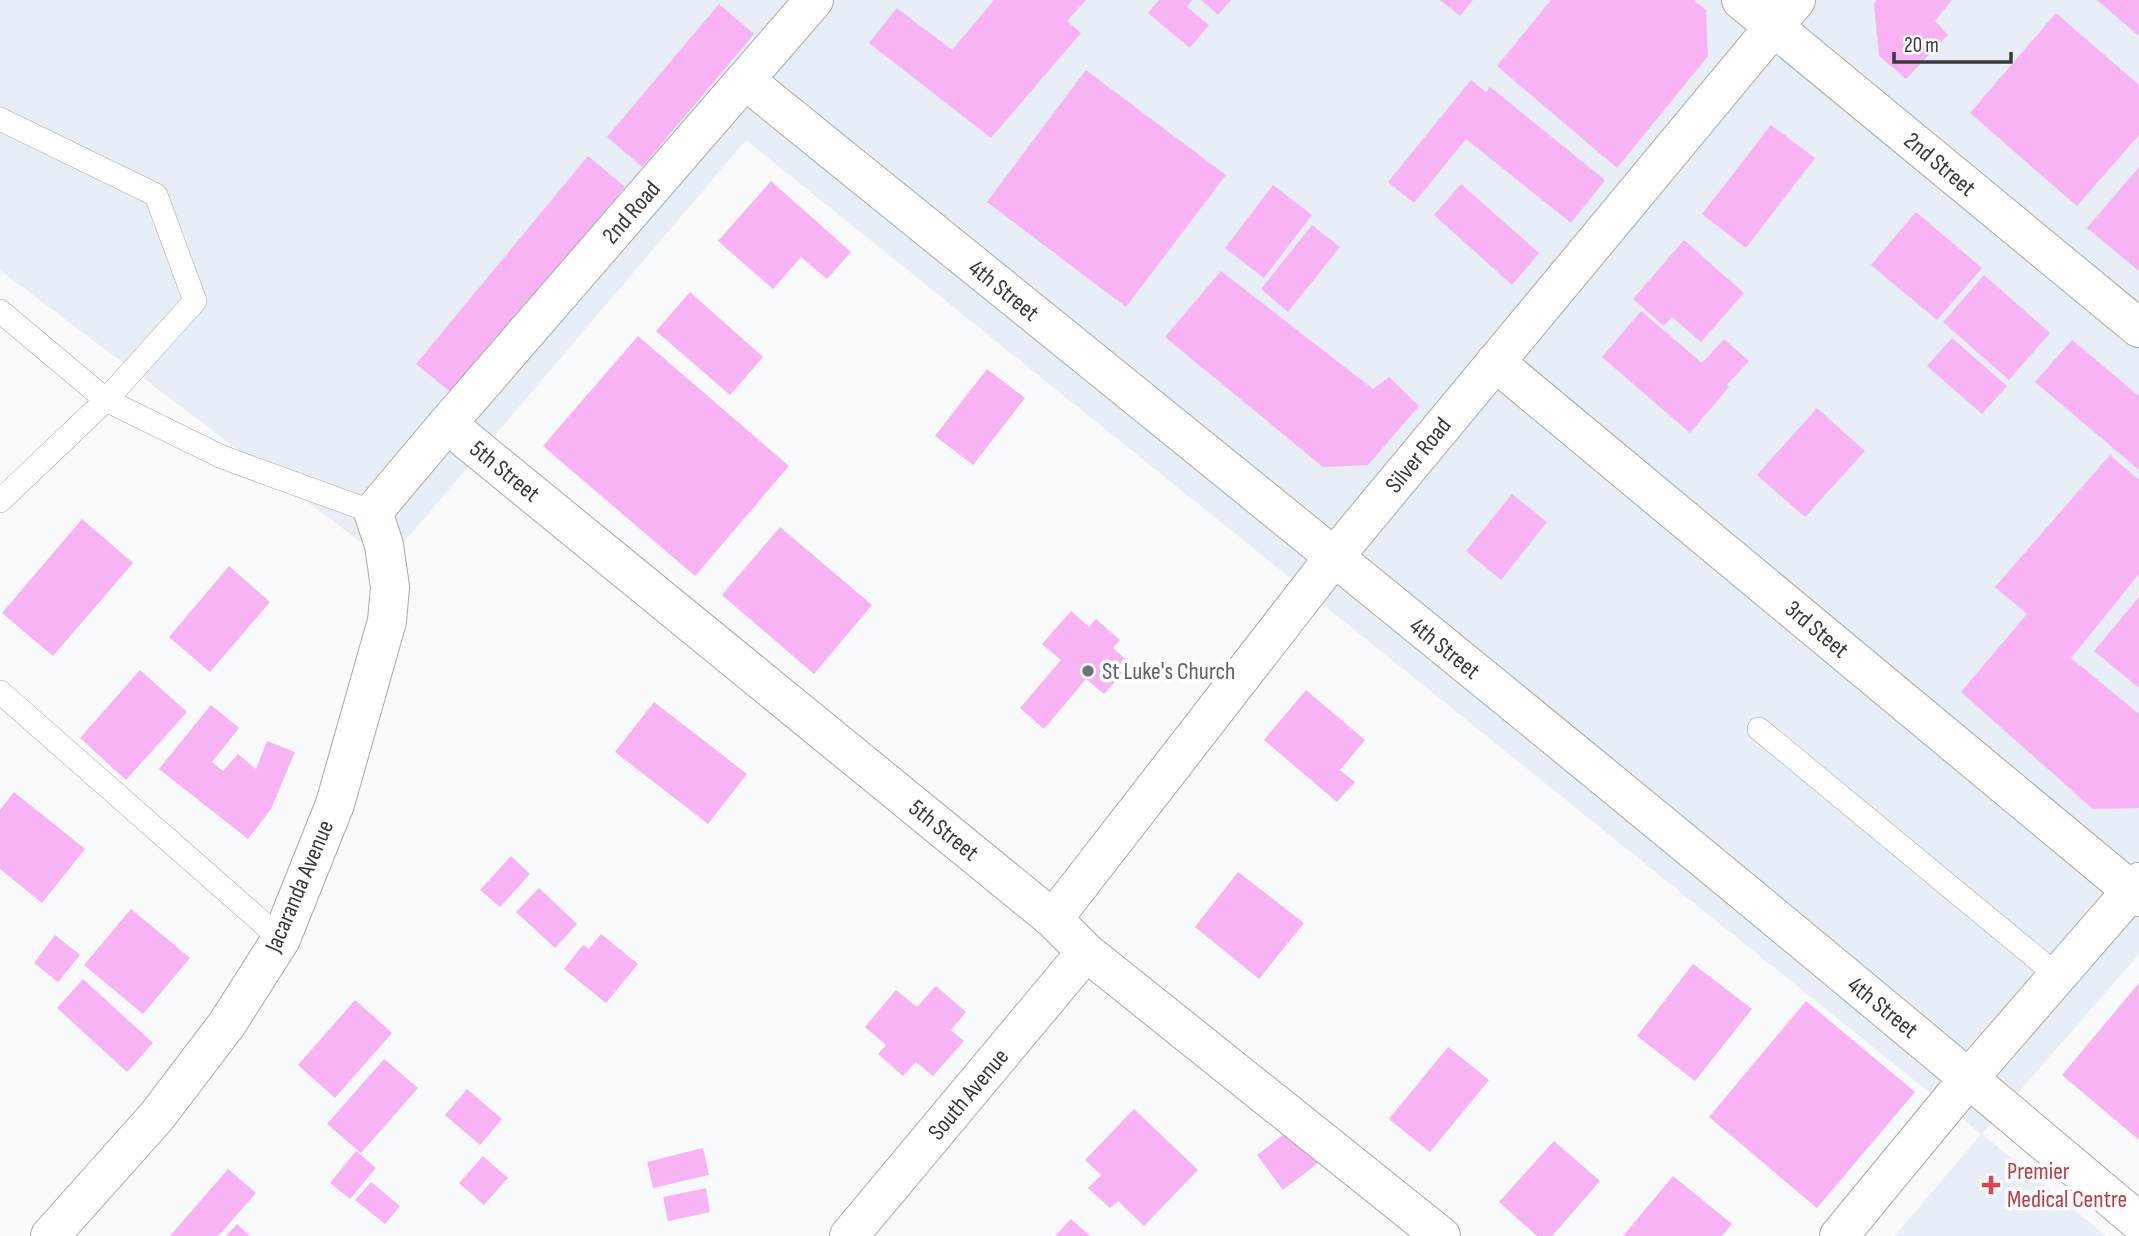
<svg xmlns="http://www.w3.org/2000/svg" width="2139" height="1236" font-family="'Sofia Sans Condensed',sans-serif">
<rect width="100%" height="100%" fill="#f9fafb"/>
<!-- built -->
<path fill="#e7eef5" d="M0 0H2139V954L1982 1134 2106 1236H1895L1981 1134 746 140 387 562 0 270Z"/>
<!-- building -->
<path fill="#f8b3f5" d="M994 0H1086L1067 21 1081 33 991 138 869 43 897 8 952 50Z
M1159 0H1192L1187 7 1209 25 1190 48 1148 13Z
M1201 0H1231L1218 15Z
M1440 0H1473L1460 16Z
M1551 0H1693L1706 10 1708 56 1617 168 1497 66Z
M1877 0H1952L1935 21 1948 35 1906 79 1879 56 1874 4Z
M2097 0H2139V36Z
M719 4 754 34 642 167 607 137Z
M2056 13 2139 85V135L2077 206 1970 113Z
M1086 70 1226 175 1126 307 987 202Z
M1471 80 1486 92 1490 87 1605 180 1571 223 1466 139 1414 203 1388 182Z
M1771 125 1815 158 1746 248 1702 214Z
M588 156 625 187 453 394 416 364Z
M2139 167V271L2087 228Z
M771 181 851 252 827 279 801 257 773 289 718 241Z
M1461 184 1539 253 1512 285 1434 215Z
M1273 185 1312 215 1264 278 1225 248Z
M1916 212 1982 268 1937 320 1871 265Z
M1312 225 1340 247 1288 312 1261 289Z
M1684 240 1744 293 1701 342 1672 317 1664 326 1633 299Z
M1221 271 1373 389 1389 377 1419 406 1368 465 1323 467 1165 337Z
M1984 275 2050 333 2009 380 1943 322Z
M690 292 763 357 730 395 656 331Z
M1641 311 1702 363 1724 339 1749 361 1727 385 1729 387 1690 433 1602 357Z
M638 336 789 466 695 576 543 446Z
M1952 338 2007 386 1982 414 1927 366Z
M2072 340 2139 396V470L2035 382Z
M987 369 1025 398 973 465 935 436Z
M1817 408 1865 451 1805 517 1757 475Z
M2110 455 2139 480V574L2071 658 2139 714V808L2093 809 1961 692 2027 614 1995 587Z
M1512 494 1547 522 1501 580 1466 551Z
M82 519 133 563 53 656 2 613Z
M780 527 872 605 814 674 722 595Z
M229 566 270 602 210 672 169 637Z
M2139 597V688L2094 651Z
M1071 611 1089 627 1096 619 1120 640 1113 648 1131 664 1104 694 1086 679 1044 729 1020 708 1061 660 1042 644Z
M140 670 187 712 126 780 80 738Z
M1306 690 1365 740 1340 770 1355 782 1337 802 1264 740Z
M654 702 747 774 708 824 615 752Z
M211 705 239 728 212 762 223 771 238 754 256 769 267 741 295 752 271 809 248 839 159 769Z
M14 792 85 849 42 903 0 869V810Z
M511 856 530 874 500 907 480 890Z
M1238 872 1304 923 1259 979 1195 927Z
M539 888 577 924 555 948 516 912Z
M131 909 190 958 143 1014 84 965Z
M601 934 638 964 606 1003 564 969 583 945 589 949Z
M55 935 80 955 58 982 34 963Z
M1693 964 1752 1009 1695 1081 1637 1036Z
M83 979 153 1043 127 1072 57 1008Z
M2139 983V1140L2062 1075Z
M936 986 966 1012 951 1030 964 1041 933 1076 916 1062 903 1076 878 1054 886 1045 865 1027 896 990 917 1007Z
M355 1000 392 1033 335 1098 298 1065Z
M1806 1001 1915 1092 1817 1208 1709 1117Z
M1448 1047 1489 1080 1430 1152 1389 1119Z
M384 1059 418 1088 361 1153 327 1124Z
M467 1089 502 1119 480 1145 445 1115Z
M1134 1109 1198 1170 1144 1226 1118 1201 1110 1208 1088 1188 1101 1175 1085 1160Z
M1292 1128 1318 1163 1283 1190 1257 1155Z
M1554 1141 1600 1181 1552 1236H1537L1499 1202Z
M703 1148 709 1175 653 1188 647 1162Z
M356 1151 376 1168 350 1199 330 1183Z
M483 1156 508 1178 484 1205 459 1183Z
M228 1169 256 1193 218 1236H170Z
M1673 1176 1732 1224 1722 1236H1623Z
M371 1182 400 1206 385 1224 355 1200Z
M706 1188 710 1212 668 1221 663 1197Z
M1071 1219 1090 1236H1055Z
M237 1224 250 1236H226Z"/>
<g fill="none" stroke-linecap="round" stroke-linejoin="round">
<!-- service casing -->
<g stroke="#a9a9aa" stroke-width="24">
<path id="service" d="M0 119 156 195 195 301 106 400 0 501
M0 311 106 400 222 457 373 512
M0 692 281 939
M1759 729 2058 976"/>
</g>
<!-- minor casing -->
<g stroke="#a9a9aa" stroke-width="40">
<path id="minor" d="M1741 0 2139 328
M745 80C1212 458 1681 834 2139 1222
M1495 362 2139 897
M447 424 1053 919 1086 952 1441 1236
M1053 919 1334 557 1796 0
M50 1236 157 1116 227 1024 281 939 335 804 387 621 390 587 384 545 373 512 447 424 814 0
M849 1236 1086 952
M1839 1236 1969 1078 2139 882"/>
</g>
<!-- service -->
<use href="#service" stroke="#fff" stroke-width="23"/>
<!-- minor -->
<use href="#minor" stroke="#fff" stroke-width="38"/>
</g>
<!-- markers -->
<circle fill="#6b7280" stroke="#fff" stroke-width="2.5" cx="1088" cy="671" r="7"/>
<path fill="#e0444e" stroke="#fff" stroke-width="2.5" d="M1987.5 1174.5h7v7h7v7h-7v7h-7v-7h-7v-7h7z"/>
<g text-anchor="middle" stroke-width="7" stroke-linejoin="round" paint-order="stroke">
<!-- street labels -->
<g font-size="24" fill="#383939" stroke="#fff">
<text transform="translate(1940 164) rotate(40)" y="8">2nd Street</text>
<text transform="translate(631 212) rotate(-49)" y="8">2nd Road</text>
<text transform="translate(1004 290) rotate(39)" y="8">4th Street</text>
<text transform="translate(1418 455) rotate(-51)" y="8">Silver Road</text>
<text transform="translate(505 471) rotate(39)" y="8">5th Street</text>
<text transform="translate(1817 629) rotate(40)" y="8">3rd Steet</text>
<text transform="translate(1445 648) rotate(39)" y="8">4th Street</text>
<text transform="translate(944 830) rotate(39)" y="8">5th Street</text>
<text transform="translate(299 886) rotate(-67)" y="8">Jacaranda Avenue</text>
<text transform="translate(1883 1007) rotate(39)" y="8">4th Street</text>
<text transform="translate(968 1094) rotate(-50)" y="8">South Avenue</text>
</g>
<!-- worship labels -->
<g font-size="24" fill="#5b616d" stroke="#fff" text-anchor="start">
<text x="1102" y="679">St Luke's Church</text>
</g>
<!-- health labels -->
<g font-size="24" fill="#be3a42" stroke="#fff" text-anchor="start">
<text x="2007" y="1179">Premier<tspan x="2007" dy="28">Medical Centre</tspan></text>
</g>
</g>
<!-- scale -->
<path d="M1894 52v10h117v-10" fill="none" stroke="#383939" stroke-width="3.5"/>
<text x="1904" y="52" font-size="21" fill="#383939" stroke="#ffffff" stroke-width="5" paint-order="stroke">20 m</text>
</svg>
